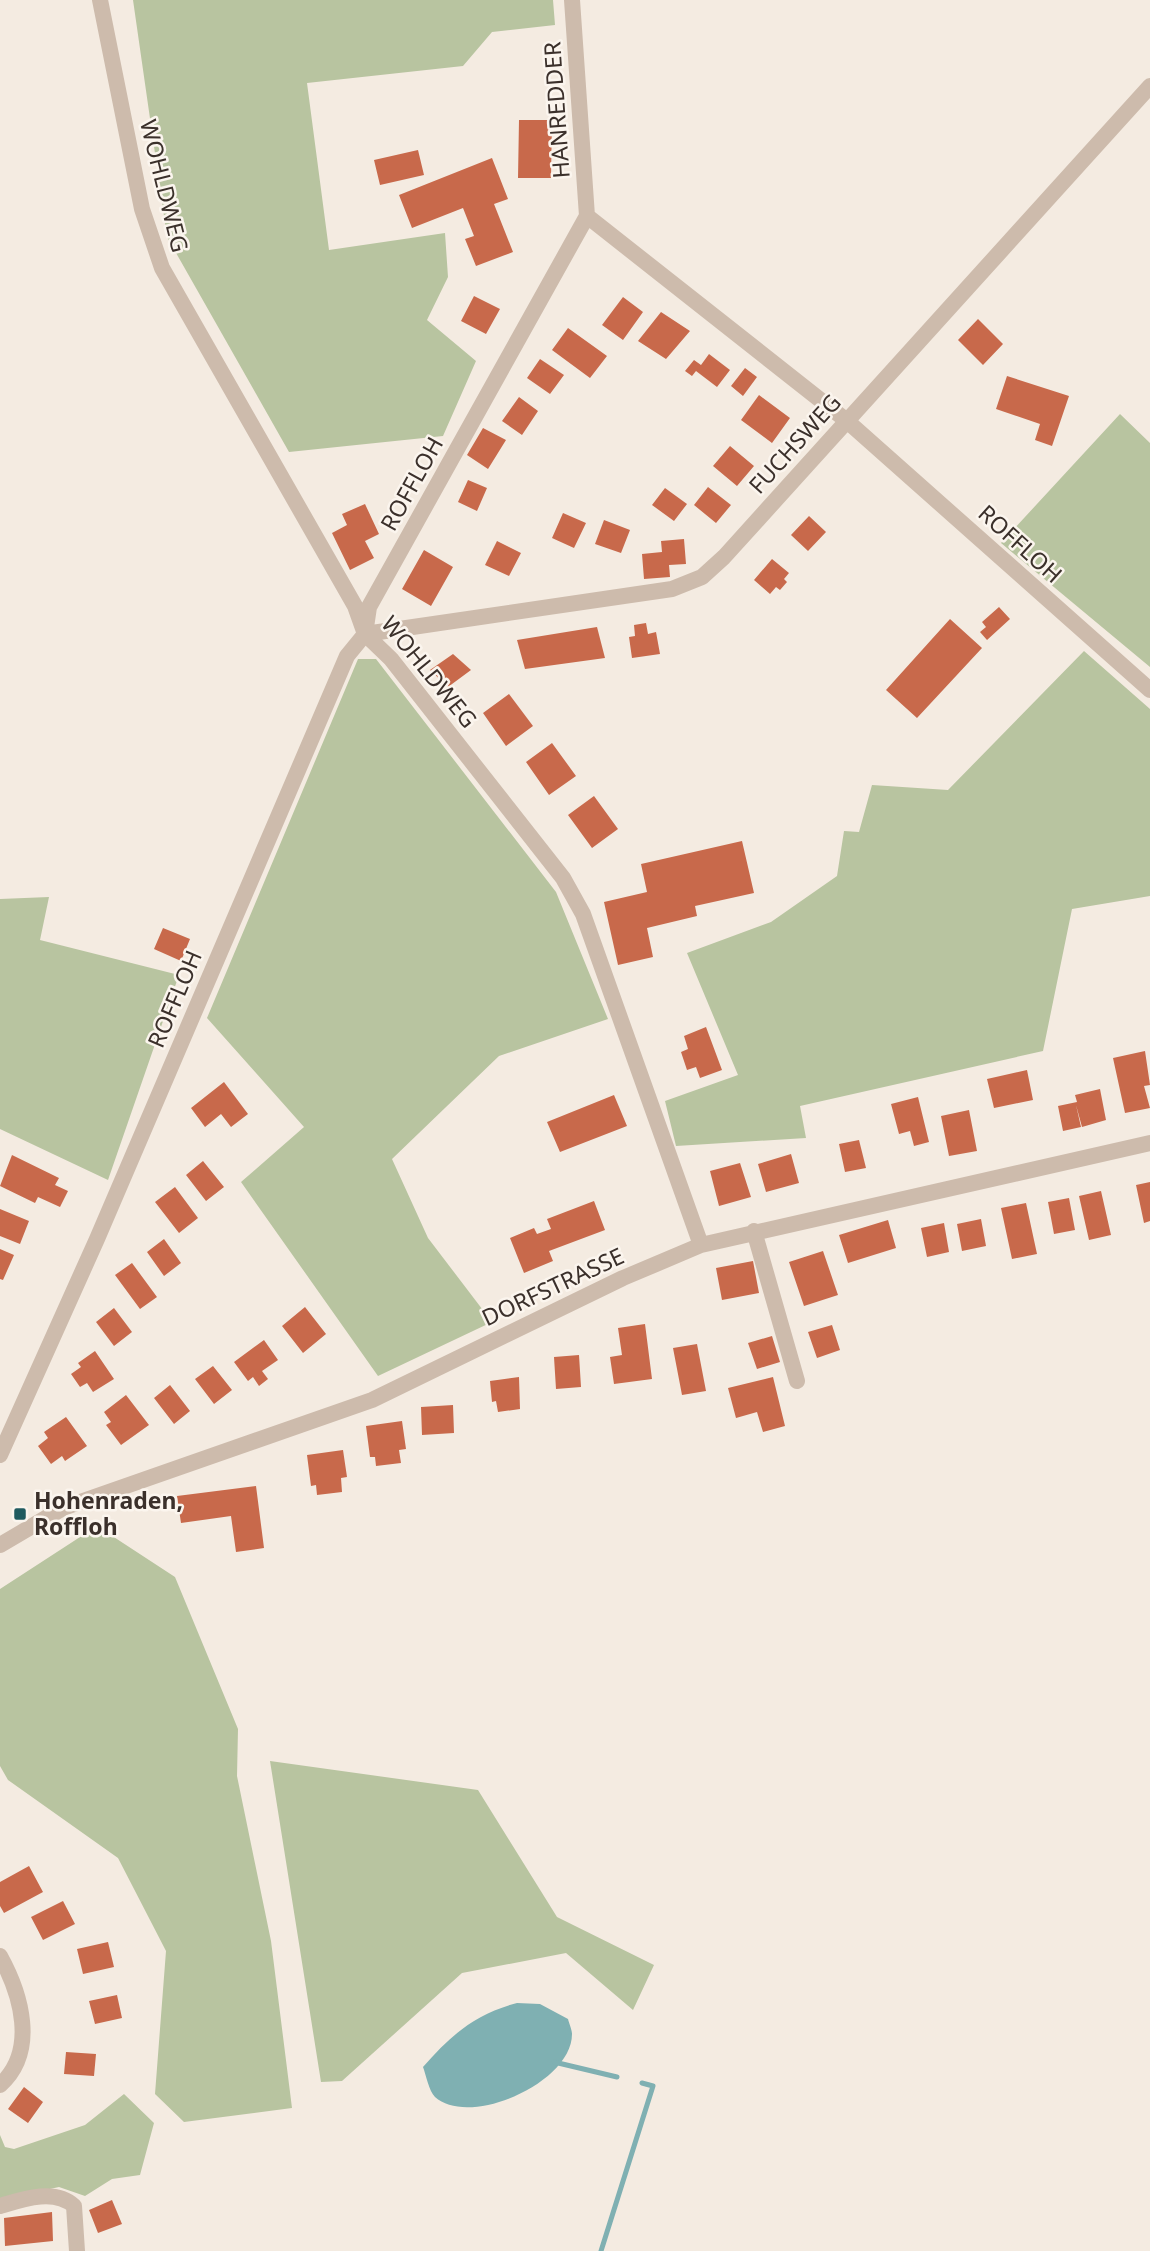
<svg xmlns="http://www.w3.org/2000/svg" width="1150" height="2251" font-family="'Noto Sans',sans-serif">
<rect width="100%" height="100%" fill="#f4ebe1"/>
<!-- green -->
<path fill="#b8c4a0" d="M133 0H553L555 25 492 32 463 66 307 83 329 250 445 233 448 277 427 320 476 361 443 436 289 452 167 237Z
M1120 414 1150 443V667L1001 543Z
M1084 651 1150 709V896L1072 909 1043 1051 800 1106 806 1138 676 1146 665 1101 738 1075 687 953 771 922 837 876 844 831 859 832 872 785 948 790Z
M358 659H376L556 892 608 1019 499 1056 392 1159 428 1238 492 1322 378 1376 241 1182 304 1127 207 1018Z
M49 897 40 940 179 975 108 1180 0 1129V899Z
M97 1526 175 1577 238 1729 237 1776 271 1941 292 2108 184 2122 155 2094 166 1951 118 1858 8 1780 0 1766V1589Z
M270 1761 478 1790 557 1917 654 1965 633 2010 566 1953 462 1973 342 2081 321 2082Z
M124 2094 154 2123 140 2175 112 2179 85 2196 59 2187 0 2200V2135L5 2147 14 2149 85 2125Z"/>
<!-- water -->
<path fill="#7fb0b2" d="M517 2003 540 2004 568 2019C569 2023 572 2030 572 2034 572 2083 469 2128 435 2097 429 2091 426 2075 423 2067 451 2035 475 2014 517 2003Z"/>
<g fill="none" stroke-linecap="round" stroke-linejoin="round">
<!-- stream -->
<path stroke="#7fb0b2" stroke-width="5" d="M554 2062 617 2077
M601 2251 653 2086 642 2083"/>
</g>
<!-- building -->
<path fill="#c8694b" d="M519 120H552L551 178H518Z
M418 150 424 175 380 185 374 160Z
M492 158 508 199 494 204 513 252 476 266 465 239 474 236 463 208 412 228 399 195Z
M474 296 500 309 486 334 461 321Z
M623 297 643 312 623 340 602 325Z
M661 312 690 331 666 359 638 341Z
M978 319 1003 344 983 365 958 340Z
M568 328 607 356 590 378 552 350Z
M709 354 730 370 717 387 696 371 692 376 685 371 694 360 701 365Z
M540 359 564 375 550 394 527 378Z
M745 368 757 377 743 396 731 386Z
M1007 376 1069 396 1052 446 1035 440 1040 424 996 409Z
M759 395 790 418 772 443 741 420Z
M519 397 538 411 522 435 502 421Z
M483 428 506 440 488 469 467 455Z
M730 446 754 466 737 486 713 466Z
M468 480 487 488 477 511 458 502Z
M708 487 731 505 716 523 694 505Z
M665 488 687 504 674 521 652 505Z
M365 504 379 534 365 541 374 558 350 570 332 533 347 525 342 514Z
M563 513 586 523 574 548 552 538Z
M809 516 826 532 808 551 791 535Z
M604 520 630 530 621 553 595 544Z
M684 539 686 564 669 565 670 577 644 579 642 554 662 552 661 541Z
M497 541 521 553 509 576 485 565Z
M424 550 453 567 431 606 402 589Z
M772 559 789 573 784 579 787 582 780 590 776 587 770 594 754 580Z
M999 607 1010 619 987 640 980 632 986 627 982 622Z
M950 619 982 648 917 718 886 690Z
M646 623 648 634 656 632 660 654 632 658 629 637 635 636 634 625Z
M597 627 605 658 525 669 517 640Z
M453 654 471 670 448 687 430 670Z
M509 694 533 726 506 746 483 713Z
M552 743 576 776 549 795 526 762Z
M594 796 618 829 592 848 568 815Z
M742 841 754 893 695 906 697 916 647 928 653 957 618 965 604 902 647 892 641 864Z
M163 928 190 939 181 961 154 949Z
M706 1027 722 1070 700 1078 696 1067 687 1070 681 1052 688 1049 684 1036Z
M1145 1051 1150 1085 1144 1086 1150 1108 1125 1113 1113 1058Z
M1027 1070 1033 1100 994 1108 987 1079Z
M224 1082 248 1114 231 1127 221 1114 205 1127 191 1108Z
M1100 1089 1106 1120 1082 1127 1076 1105 1081 1127 1063 1131 1058 1106 1077 1102 1075 1095Z
M614 1095 627 1126 560 1152 547 1122Z
M918 1097 929 1142 914 1146 910 1131 899 1134 891 1104Z
M969 1110 977 1151 949 1156 941 1116Z
M859 1140 866 1168 845 1172 839 1144Z
M791 1154 799 1183 766 1192 758 1164Z
M12 1155 59 1178 55 1185 68 1191 60 1207 38 1197 35 1203 0 1186Z
M203 1161 224 1187 206 1201 186 1175Z
M740 1163 751 1197 719 1206 710 1171Z
M1150 1182V1221L1144 1223 1136 1185Z
M175 1187 198 1218 179 1233 155 1202Z
M1101 1191 1111 1235 1089 1240 1079 1196Z
M1069 1198 1075 1230 1054 1234 1048 1202Z
M594 1201 605 1230 549 1251 553 1261 524 1273 510 1238 534 1228 537 1234 551 1229 547 1219Z
M1026 1203 1037 1254 1012 1259 1001 1208Z
M0 1209 29 1221 20 1244 0 1236Z
M981 1219 986 1246 962 1251 957 1224Z
M888 1220 896 1248 848 1263 839 1235Z
M944 1223 949 1252 927 1257 921 1228Z
M164 1239 181 1263 164 1276 147 1252Z
M0 1249 14 1255 3 1280 0 1279Z
M823 1251 838 1295 804 1306 789 1262Z
M753 1261 759 1293 722 1300 716 1268Z
M132 1263 157 1297 140 1309 115 1275Z
M305 1307 326 1334 303 1353 282 1326Z
M114 1308 132 1332 114 1346 96 1322Z
M645 1324 652 1379 614 1384 610 1357 622 1355 618 1328Z
M832 1325 840 1350 817 1358 808 1332Z
M772 1336 780 1362 757 1369 748 1343Z
M264 1340 278 1360 262 1371 268 1379 259 1386 253 1377 248 1381 234 1362Z
M697 1344 706 1391 682 1395 673 1348Z
M95 1351 114 1379 93 1392 87 1383 80 1387 71 1374 81 1367 78 1363Z
M579 1355 581 1387 556 1389 554 1357Z
M213 1366 232 1390 214 1404 195 1379Z
M519 1377 520 1409 498 1412 496 1401 492 1402 490 1381Z
M773 1377 785 1426 763 1432 757 1412 736 1418 728 1388Z
M170 1385 190 1411 174 1424 154 1398Z
M126 1395 149 1425 121 1445 106 1425 111 1422 104 1412Z
M453 1405 454 1433 422 1435 421 1407Z
M66 1417 87 1446 65 1461 62 1456 51 1464 38 1446 48 1438 44 1432Z
M402 1421 406 1449 399 1450 401 1463 376 1466 375 1457H370L366 1426Z
M343 1450 347 1477 341 1478 342 1492 317 1495 316 1485 311 1486 307 1455Z
M256 1486 264 1548 236 1552 231 1516 181 1523 177 1496Z
M29 1866 43 1892 4 1913 0 1906V1882Z
M63 1901 75 1924 43 1940 31 1917Z
M108 1942 114 1967 83 1974 77 1949Z
M117 1995 122 2018 95 2024 89 2001Z
M66 2052 96 2054 94 2076 64 2074Z
M24 2087 43 2102 28 2123 8 2109Z
M112 2200 122 2224 98 2233 89 2210Z
M52 2212 53 2241 5 2246 4 2218Z"/>
<g fill="none" stroke-linecap="round" stroke-linejoin="round">
<!-- street -->
<path stroke="#cdbbac" stroke-width="16" d="M100 0 142 209 162 268 355 606 365 634 391 659 563 878 583 914 701 1245
M572 0 587 216
M587 216 847 421 1150 690
M365 634 672 589 702 577 724 557 1150 86
M754 1231 797 1381
M0 1455 97 1239 347 656 365 634 369 607 587 216
M0 1545 63 1508 372 1400 623 1278 701 1245 1150 1143
M0 1956C21 1994 38 2051 0 2085
M0 2206C23 2199 55 2188 74 2206L77 2251"/>
</g>
<!-- markers -->
<rect fill="#1f5a5e" stroke="#fbf5ee" stroke-width="2.5" x="13" y="1507" width="14" height="14" rx="3.5"/>
<g text-anchor="middle" stroke-width="5" stroke-linejoin="round" paint-order="stroke">
<!-- street labels -->
<g font-size="23" fill="#3b302b" stroke="#fbf5ee">
<text transform="translate(557 110) rotate(-94)" y="8">HANREDDER</text>
<text transform="translate(164 186) rotate(76)" y="8">WOHLDWEG</text>
<text transform="translate(795 444) rotate(-48)" y="8">FUCHSWEG</text>
<text transform="translate(412 484) rotate(-61)" y="8">ROFFLOH</text>
<text transform="translate(1020 544) rotate(42)" y="8">ROFFLOH</text>
<text transform="translate(429 672) rotate(51)" y="8">WOHLDWEG</text>
<text transform="translate(175 999) rotate(-67)" y="8">ROFFLOH</text>
<text transform="translate(553 1287) rotate(-25)" y="8">DORFSTRASSE</text>
</g>
<!-- poi labels -->
<g font-size="23" font-weight="bold" fill="#3b302b" stroke="#fbf5ee" text-anchor="start">
<text x="34" y="1509">Hohenraden,<tspan x="34" dy="26">Roffloh</tspan></text>
</g>
</g>
</svg>
